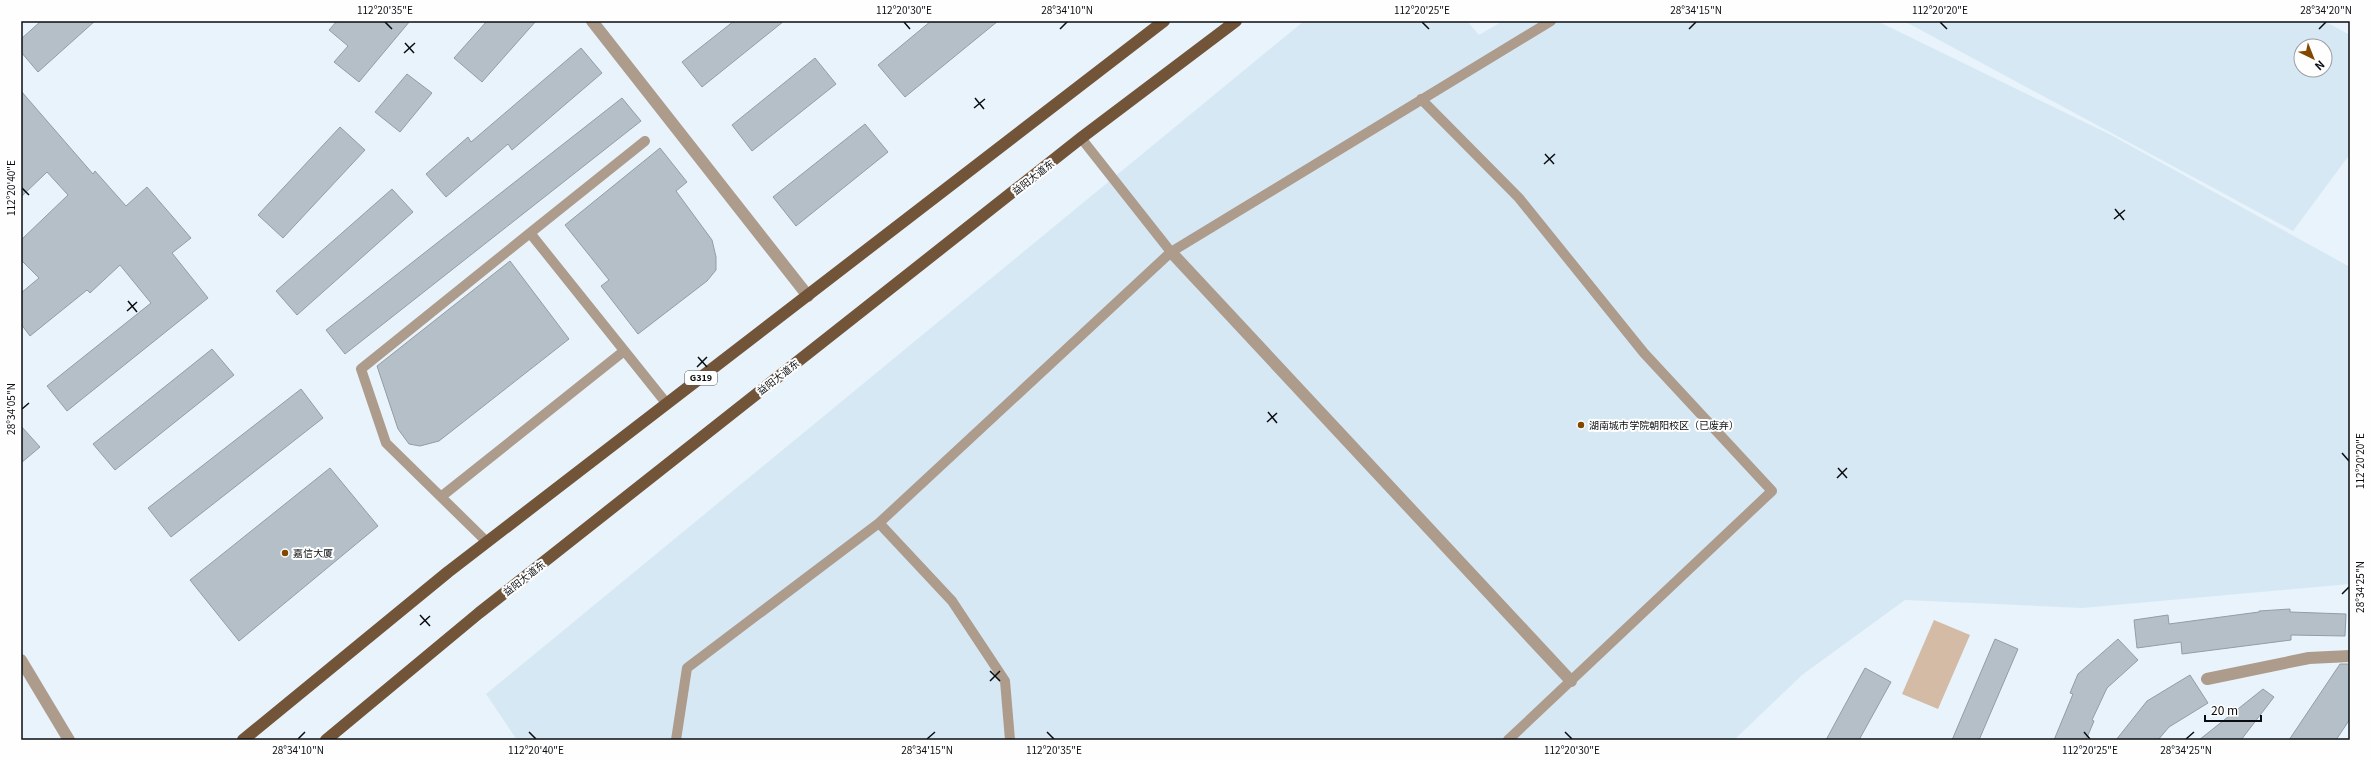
<svg xmlns="http://www.w3.org/2000/svg" width="2371" height="761" font-family="Georgia,'Noto Sans SC',serif">
<rect width="100%" height="100%" fill="#e8f3fb"/>
<!-- built -->
<path fill="#d7e8f5" fill-rule="evenodd" d="M1304 21H1467L1479 35 1503 21H1877L2111 135 2350 267V584L2082 608 1905 600 1802 675 1734 740H517L486 694Z
M1904 21H2324L2350 35V154L2293 231ZM2301 46H2325V70H2301Z"/>
<!-- green -->
<path fill="#d4bba6" d="M1934 620 1970 635 1938 709 1902 694Z"/>
<!-- building -->
<path fill="#b5bfc7" stroke="#949da5" d="M41 21H95L38 72 21 52V39Z
M337 21H410L359 82 334 62 348 46 329 30Z
M487 21H536L482 82 454 58Z
M734 21H784L702 87 682 62Z
M931 21H998L905 97 878 65Z
M581 48 602 73 512 150 508 144 446 197 426 174 468 137 471 142Z
M815 58 836 84 752 151 732 125Z
M407 74 432 93 400 132 375 112Z
M21 91 93 174 95 171 126 206 147 187 191 238 172 253 208 298 67 411 47 386 151 303 120 265 90 293 87 290 30 336 21 324V293L39 278 21 260V240L68 195 47 172 21 197Z
M622 98 641 121 345 354 326 330Z
M865 124 888 152 796 226 773 197Z
M340 127 365 150 283 238 258 215Z
M660 148 687 182 676 191 712 240 716 257V270L707 281 638 334 601 286 609 280 565 225Z
M392 189 413 212 297 315 276 291Z
M510 261 569 339 439 441 420 446 409 444 398 429 377 366Z
M212 349 234 375 115 470 93 444Z
M301 389 323 418 171 537 148 508Z
M21 426 40 447 21 463Z
M330 468 378 526 239 641 190 580Z
M2290 609V612L2346 614 2345 636 2291 635V640L2182 654 2181 642 2137 648 2134 620 2168 615 2169 624 2259 612V611Z
M1995 639 2018 649 1979 740H1952Z
M2118 639 2138 660 2107 688 2092 720 2094 721 2086 740H2054L2073 694 2070 693 2078 674Z
M2340 664H2350V719L2336 740H2289Z
M1865 668 1891 682 1859 740H1826Z
M2190 675 2208 703 2169 727 2158 740H2116L2147 701Z
M2263 689 2274 697 2241 740H2199Z"/>
<g fill="none" stroke-linecap="round" stroke-linejoin="round">
<!-- lane -->
<path stroke="#ad9b8c" stroke-width="10" d="M1421 99 1519 198 1644 353 1772 491 1508 740
M645 141 530 233 667 404
M1171 252 1551 21
M442 496 624 351
M879 523 952 601 1005 681 1010 740
M487 542 386 443 361 369 530 233
M676 740 687 668 879 523 1171 252 1081 138"/>
<!-- street -->
<path stroke="#ad9b8c" stroke-width="12" d="M592 21 808 296
M1171 252 1571 681
M21 660 69 740
M2207 679 2309 658 2350 656"/>
<!-- primary -->
<path stroke="#725439" stroke-width="12" d="M243 740 448 572 1164 21
M326 740 479 613 1081 138 1236 21"/>
</g>
<!-- ticks -->
<path fill="none" stroke="#0a0d10" stroke-width="1.5" d="M385 22 392 29M904 22 910 29M1422 22 1429 29M1940 22 1947 29M1060 29 1067 22M1689 29 1696 22M2319 29 2326 22M405 43 414 53M404 53 415 43M975 98 984 109M974 108 985 99M1545 154 1554 164M1544 164 1555 154M22 188 29 195M2115 209 2124 220M2114 219 2125 210M128 301 137 312M127 311 137 302M698 357 707 367M697 367 707 357M22 409 29 403M1268 412 1277 423M1267 422 1277 413M2342 453 2349 461M1838 468 1847 478M1837 478 1847 468M2342 594 2349 587M420 615 430 626M420 625 430 616M990 671 1000 681M990 681 1000 671M529 732 536 739M1047 732 1054 739M1565 732 1572 739M2084 732 2090 739M298 739 305 732M927 739 935 732M2186 739 2194 732"/>
<!-- markers -->
<g fill="#824800" stroke="#fefefe" stroke-width="1.5">
<circle cx="1581" cy="425" r="4"/>
<circle cx="285" cy="553" r="4"/>
</g>
<g text-anchor="middle" stroke-width="4" stroke-linejoin="round" paint-order="stroke">
<!-- shield labels -->
<rect fill="#fefefe" stroke="#535557" stroke-width="1" x="685" y="371" width="32" height="14" rx="3"/>
<g font-size="9" font-weight="bold" fill="#0a0d10">
<text x="701" y="381">G319</text>
</g>
<!-- street labels -->
<g font-size="10" fill="#0a0d10" stroke="#fefefe">
<text transform="translate(1033 177) rotate(-38)" y="4">益阳大道东</text>
<text transform="translate(778 377) rotate(-38)" y="4">益阳大道东</text>
<text transform="translate(524 578) rotate(-38)" y="4">益阳大道东</text>
</g>
<!-- poi labels -->
<g font-size="10" fill="#0a0d10" stroke="#fefefe" text-anchor="start">
<text x="1589" y="429">湖南城市学院朝阳校区（已废弃）</text>
<text x="293" y="557">嘉信大厦</text>
</g>
</g>
<!-- border -->
<rect width="2371" height="761" fill="none" stroke="#fefefe" stroke-width="44"/>
<!-- north arrow -->
<g transform="translate(2313 58) rotate(137)"><circle r="19" fill="#fefefe" stroke="#9c9e9f"/>
<path d="M0-3L7 15L0 10L-7 15Z" fill="#824800"/>
<text y="-6" font-size="11" font-weight="bold" text-anchor="middle" fill="#0a0d10">N</text>
</g>
<!-- scale -->
<path d="M2205 715v6h56v-6" fill="none" stroke="#0a0d10" stroke-width="2"/>
<text x="2211" y="715" font-size="12" fill="#0a0d10" stroke="#fefefe" stroke-width="3" paint-order="stroke">20 m</text>
<rect x="22" y="22" width="2327" height="717" fill="none" stroke="#0a0d10" stroke-width="1.5"/>
<g font-size="10" text-anchor="middle" fill="#0a0d10">
<text x="385" y="14">112°20'35"E</text>
<text x="904" y="14">112°20'30"E</text>
<text x="1067" y="14">28°34'10"N</text>
<text x="1422" y="14">112°20'25"E</text>
<text x="1696" y="14">28°34'15"N</text>
<text x="1940" y="14">112°20'20"E</text>
<text x="2326" y="14">28°34'20"N</text>
<text transform="translate(11 188) rotate(-90)" y="4">112°20'40"E</text>
<text transform="translate(11 409) rotate(-90)" y="4">28°34'05"N</text>
<text transform="translate(2360 461) rotate(-90)" y="4">112°20'20"E</text>
<text transform="translate(2360 587) rotate(-90)" y="4">28°34'25"N</text>
<text x="298" y="754">28°34'10"N</text>
<text x="536" y="754">112°20'40"E</text>
<text x="927" y="754">28°34'15"N</text>
<text x="1054" y="754">112°20'35"E</text>
<text x="1572" y="754">112°20'30"E</text>
<text x="2090" y="754">112°20'25"E</text>
<text x="2186" y="754">28°34'25"N</text>
</g>
</svg>
